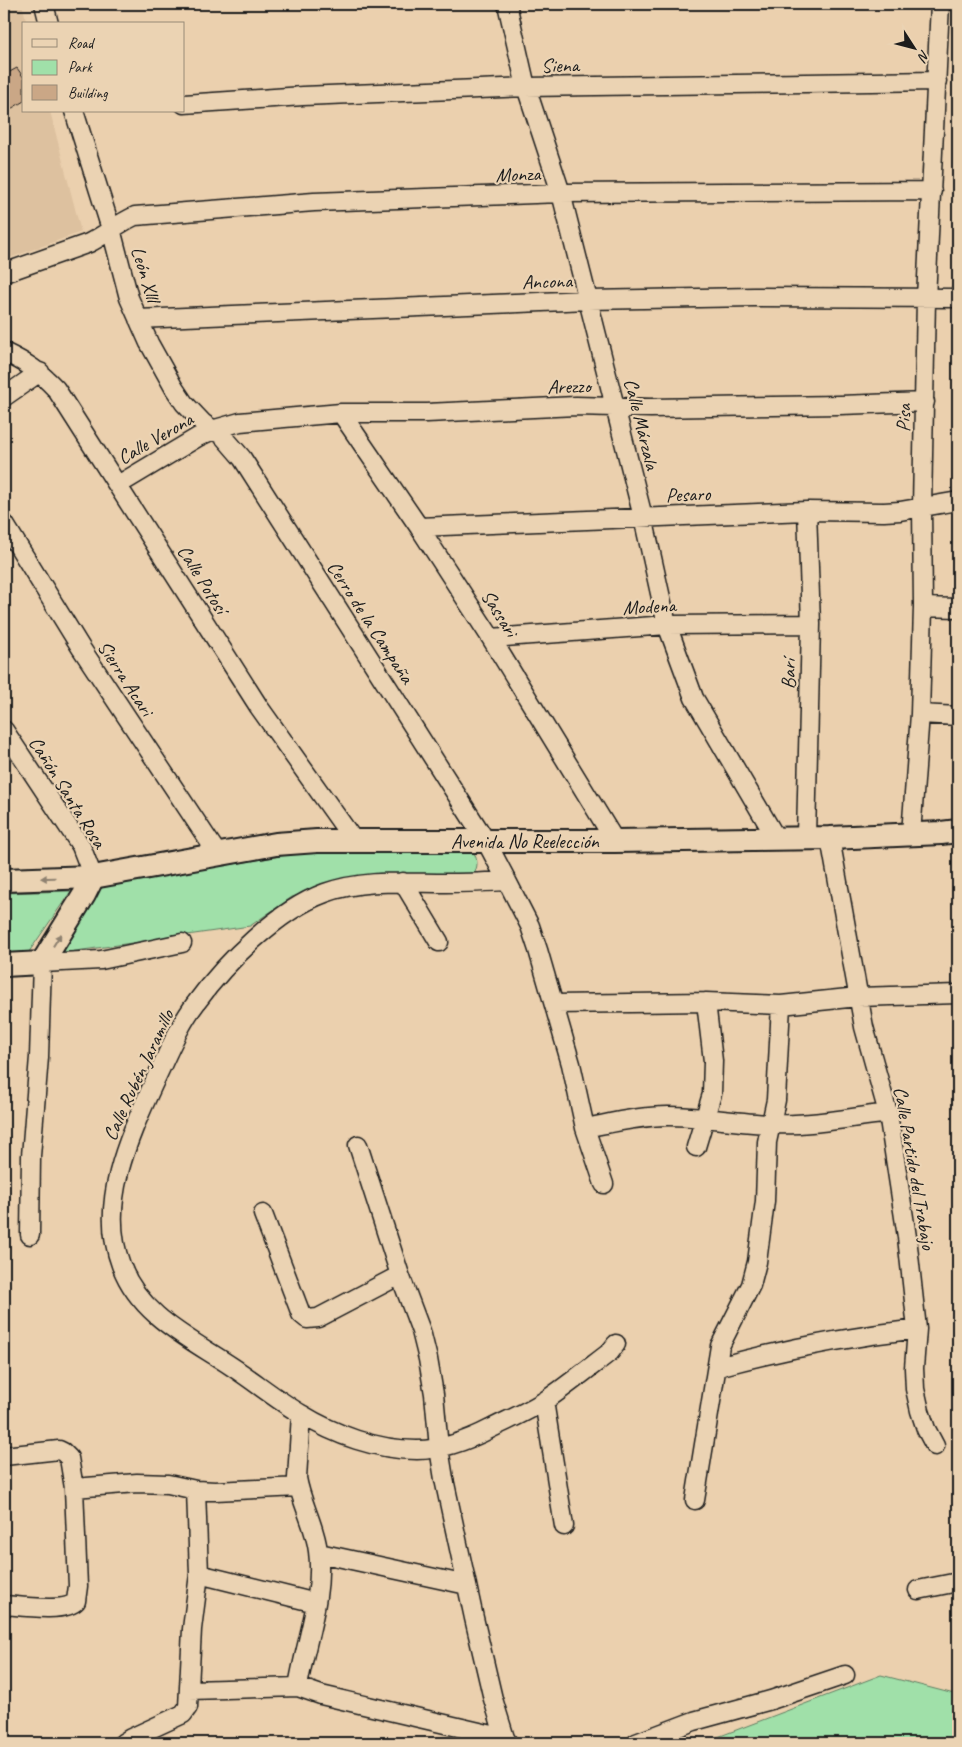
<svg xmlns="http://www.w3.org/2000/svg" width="962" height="1747" font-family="Caveat,sans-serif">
<rect width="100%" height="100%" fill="#ebd0ae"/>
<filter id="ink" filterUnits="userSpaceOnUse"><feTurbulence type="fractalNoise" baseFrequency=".02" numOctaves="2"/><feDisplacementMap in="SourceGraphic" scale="10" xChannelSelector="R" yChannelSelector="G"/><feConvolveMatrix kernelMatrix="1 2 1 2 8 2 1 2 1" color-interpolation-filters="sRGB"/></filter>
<g filter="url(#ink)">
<!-- built -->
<path fill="#ddc19f" d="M4 4H22L27 24H24V111H50L81 232 4 260Z"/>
<!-- green -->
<path fill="#a0e0a9" stroke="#5e7e62" d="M299 853H474C478 861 478 866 474 874L346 880 292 897 250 926 55 954 102 886Z
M71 891 24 959H4V893Z
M881 1675 958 1695V1743H702Z"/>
<!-- building -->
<path fill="#caa786" stroke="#1c1c1c" d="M17 68 24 78V101L4 113V75Z"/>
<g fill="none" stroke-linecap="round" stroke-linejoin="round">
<!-- minor casing -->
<g stroke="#1c1c1c" stroke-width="21">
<path id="minor" d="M44 4 49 24
M507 4 526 87 561 193 588 300 643 517 667 625 694 698 776 838
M184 104 303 96 526 87 937 81
M74 111 111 229 129 298 149 343 174 388 184 403 203 423 223 436 242 458 486 841 507 881C486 882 466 883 446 883 405 883 364 879 325 893 278 910 225 963 196 1003 179 1025 168 1053 156 1078 130 1135 97 1202 121 1265 140 1316 189 1338 231 1366 254 1381 277 1400 301 1414 335 1435 377 1450 417 1450 443 1450 469 1440 492 1428 510 1419 529 1411 546 1400 568 1385 589 1368 610 1352L616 1344
M4 273 89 243C105 235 119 223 135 216L314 202 561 193 932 191
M138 319 588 300 754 297 958 298
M4 352C27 363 39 371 56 389L259 707 355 842
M4 397 40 372
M341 413 419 527 491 638 615 841
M118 485 198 437 215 429 240 422 341 413H427L576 406 651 408 840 405 925 402
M4 523 81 648 217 853
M419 527 807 511 884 512 900 511 958 501
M923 607 958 608
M491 638 667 625 811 624
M920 714 958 716
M4 730 81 846 93 877
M911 834 920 714 923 607 922 507 926 299 940 4
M806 837 811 624 807 511
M830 838 864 1027 888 1113 907 1237 917 1329 914 1368 915 1389 920 1411 926 1429 935 1446
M507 881 530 926 538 950 571 1064 585 1128 604 1184
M403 882 439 942
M555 1004 706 1002 781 1005 858 997 958 994
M585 1128C612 1123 640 1116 668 1116 702 1116 736 1123 771 1124 809 1126 850 1118 888 1113
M358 1145 400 1275 421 1331 428 1359 434 1394 439 1448 444 1479 474 1618 493 1699 505 1738
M696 1147 712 1094 713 1061 706 1002
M263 1214 301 1314 307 1319 318 1318 400 1275
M30 1235 31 1156 39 1057 42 963 101 960 182 943
M718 1367C783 1349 849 1337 917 1329
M544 1401 564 1526
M4 1456 59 1450 63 1452 69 1458 74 1488 78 1586 76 1601C66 1613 19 1606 4 1605
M74 1488 137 1483 168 1484 196 1490 215 1491 299 1487
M695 1500 720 1346 751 1285 757 1262 765 1201 767 1142 776 1100 781 1005
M319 1553 467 1585
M199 1574 316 1603
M918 1590 958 1582
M298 1687C305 1643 324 1596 318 1551 315 1525 301 1503 297 1478L301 1414
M190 1690 298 1687 321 1695 505 1738 508 1743
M123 1743 131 1738 183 1714 188 1707 192 1629 199 1574 196 1490
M636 1743 694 1721 771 1700 845 1675"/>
</g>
<!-- tertiary casing -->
<g stroke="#1c1c1c" stroke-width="26">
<g id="tertiary">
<path id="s1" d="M4 880 93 877 276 844 317 841H615L830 838 941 833 958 831"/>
<path d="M4 965 42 963 84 895 93 877"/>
</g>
</g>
<!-- minor -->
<use href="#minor" stroke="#ebd3b3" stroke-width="18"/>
<!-- tertiary -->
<use href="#tertiary" stroke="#ebd3b3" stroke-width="22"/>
</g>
<!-- one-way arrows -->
<defs><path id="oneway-solid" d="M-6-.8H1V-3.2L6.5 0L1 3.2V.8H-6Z" transform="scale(1.25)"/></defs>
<g fill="#8e816f">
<use href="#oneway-solid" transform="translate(48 878) rotate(178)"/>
<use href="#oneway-solid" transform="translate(57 940) rotate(-58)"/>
</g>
</g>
<g text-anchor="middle" stroke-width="4.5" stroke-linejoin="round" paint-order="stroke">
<!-- street labels -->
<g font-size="20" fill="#1c1c1c" stroke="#ebd3b3">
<text transform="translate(560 65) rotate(-1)" y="7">Siena</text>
<text transform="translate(518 174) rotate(-2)" y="7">Monza</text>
<text transform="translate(146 274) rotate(73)" y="7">León Xlll</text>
<text transform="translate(547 281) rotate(-2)" y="7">Ancona</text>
<text transform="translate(569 386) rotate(-1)" y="7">Arezzo</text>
<text transform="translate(903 418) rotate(-88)" y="7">Pisa</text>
<text transform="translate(642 424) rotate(76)" y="7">Calle Márzala</text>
<text transform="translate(155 438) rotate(-30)" y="7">Calle Verona</text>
<text transform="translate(688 494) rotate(-2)" y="7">Pesaro</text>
<text transform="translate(203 579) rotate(58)" y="7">Calle Potosí</text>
<text transform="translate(649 606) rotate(-3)" y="7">Modena</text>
<text transform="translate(500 613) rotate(58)" y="7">Sassari</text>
<text transform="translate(371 622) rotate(57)" y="7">Cerro de la Campaña</text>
<text transform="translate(788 674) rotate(-89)" y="7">Barí</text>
<text transform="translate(126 678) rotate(57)" y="7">Sierra Acari</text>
<text transform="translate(68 792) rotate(58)" y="7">Cañón Santa Rosa</text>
<text dy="7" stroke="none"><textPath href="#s1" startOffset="524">Avenida No Reelección</textPath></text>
<text transform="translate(138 1075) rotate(-65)" y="7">Calle Rubén Jaramillo</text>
<text transform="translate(915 1168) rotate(80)" y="7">Calle Partido del Trabajo</text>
</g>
</g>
<!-- margin -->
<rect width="962" height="1747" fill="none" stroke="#ebd3b3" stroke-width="20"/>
<rect x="10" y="10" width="942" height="1727" fill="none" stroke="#1c1c1c" stroke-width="2" filter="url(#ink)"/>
<!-- legend -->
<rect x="22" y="22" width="162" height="90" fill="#ebd3b3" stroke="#988a77"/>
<rect x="32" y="39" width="25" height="8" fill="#ebd3b3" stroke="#988a77"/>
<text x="68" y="48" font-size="15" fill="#1c1c1c">Road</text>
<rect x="32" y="60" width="25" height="15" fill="#a0e0a9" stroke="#988a77"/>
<text x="68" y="72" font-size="15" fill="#1c1c1c">Park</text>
<rect x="32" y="85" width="25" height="15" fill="#caa786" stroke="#988a77"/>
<text x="68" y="98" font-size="15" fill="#1c1c1c">Building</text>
<!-- north arrow -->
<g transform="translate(914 48) rotate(126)" stroke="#ebd3b3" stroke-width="4" paint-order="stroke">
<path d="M0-4L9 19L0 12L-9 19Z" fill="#1c1c1c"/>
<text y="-8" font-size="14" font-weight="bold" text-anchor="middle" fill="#1c1c1c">N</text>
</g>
</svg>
